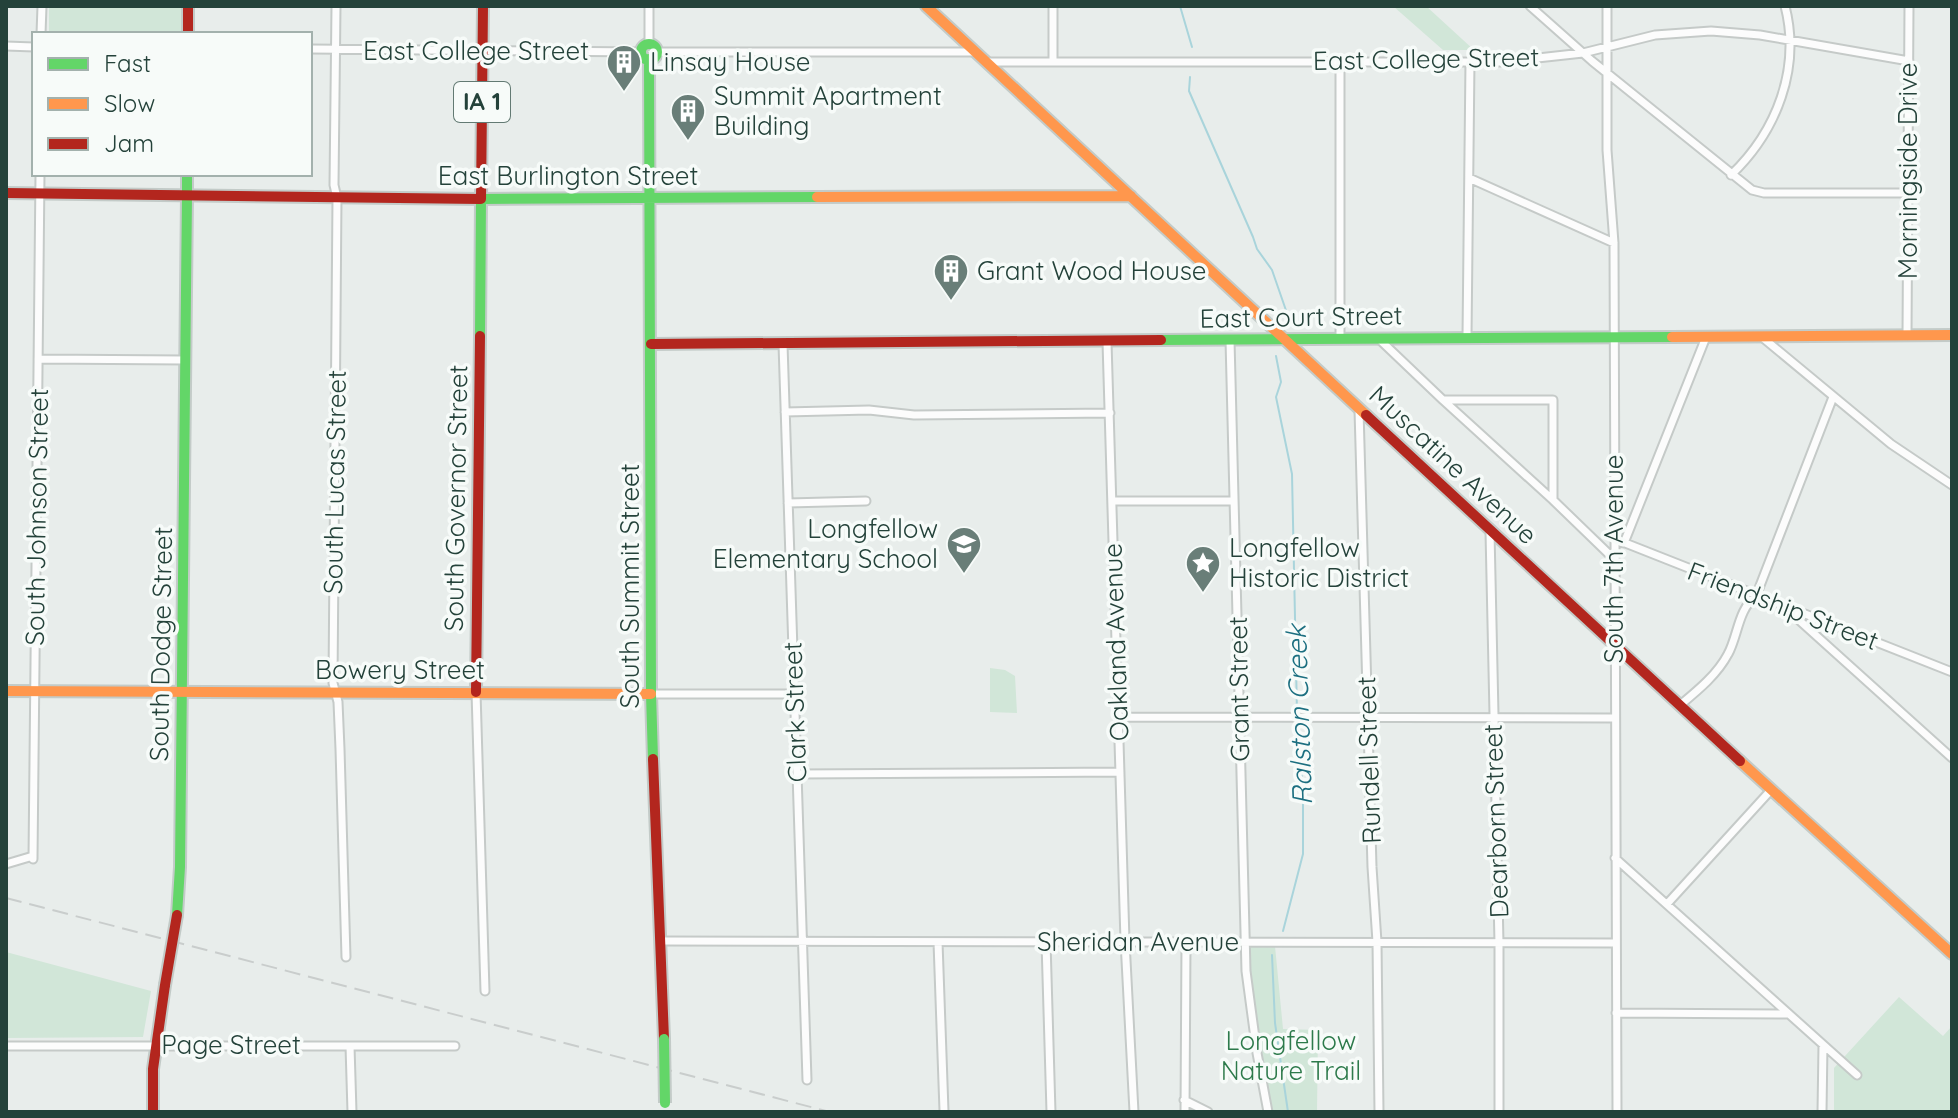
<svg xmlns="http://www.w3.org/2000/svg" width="1958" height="1118" font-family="Quicksand,sans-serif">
<rect width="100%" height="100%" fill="#e8edeb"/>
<!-- green -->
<path fill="#d1e6d8" d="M49 6H183L182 34H49Z
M1393 6H1426L1474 50H1443Z
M990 668 1005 670 1015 676 1017 713 990 712Z
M1250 946H1275L1283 1029 1318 1030 1317 1112H1272L1260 1053 1250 969Z
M6 952 151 991 143 1037 6 1038Z
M1899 997 1943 1036 1952 1026V1112H1834V1068Z"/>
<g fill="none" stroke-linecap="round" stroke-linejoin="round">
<!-- stream -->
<path stroke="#a9d4db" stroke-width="2" d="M1180 6 1192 47
M1190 77 1189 91 1253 237 1257 249 1272 270 1289 319
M1276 356 1281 382 1276 397 1292 474 1297 713
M1283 931 1303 854V793L1297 719
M1272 955 1275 1023 1288 1112"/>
<!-- street casing -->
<g stroke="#c5cac8" stroke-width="11">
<path id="street" d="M336 6 334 185 337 198 333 683 338 702 340 749 346 957
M649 6V44
M1530 6 1592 61 1752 190 1764 193H1908
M1607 6V150L1614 243 1617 1112
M41 34 42 6
M6 46 34 47
M310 49 641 52
M656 52H973
M987 62H1502L1583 53 1655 35 1711 31 1760 35 1909 61
M1053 62V6
M1340 62V338
M1731 175C1777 131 1801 68 1785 6
M1469 178 1614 243
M1907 336 1909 6
M1467 337 1470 61
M1762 337 1891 444 1952 485
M1379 339 1443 400H1553V500L1614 559
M1230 340 1246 971 1257 1053 1268 1112
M1107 342 1125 941 1134 1112
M783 344 807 1080
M38 359 185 360
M1443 400 1553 500
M1359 410 1372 867 1377 942 1379 1112
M785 412 869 410 914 415 1110 413
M1112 501H1234
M788 503 866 501
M1490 532 1499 943V1112
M1615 539 1952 672
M1624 543 1706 337
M1795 611 1800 621 1952 758
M476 692 485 991
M651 694H794
M1679 706C1697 691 1717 675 1728 654 1738 636 1738 609 1756 596L1833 397
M1118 717 1614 718
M797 774 1120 772
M1615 858 1857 1075
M33 859 40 174
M6 864 33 856
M1667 904 1771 790
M660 941 1616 943
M938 942 944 1111
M1046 942 1051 1112
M1616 1013 1788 1014
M6 1046H455
M350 1046 352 1112
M1184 1100 1208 1112
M1185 1112 1186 942
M1822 1112 1823 1045"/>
</g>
<!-- fast casing -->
<g stroke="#c3cbc8" stroke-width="14">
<path id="fast" d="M641 52a8 8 0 1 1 16 0a8 8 0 1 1-16 0Z
M649 59 651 694 653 759
M187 174V195
M480 336 481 199 817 197
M1161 340 1672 337
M177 915 180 867 187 195"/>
</g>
<!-- slow casing -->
<g stroke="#c3cbc8" stroke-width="14">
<path id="slow" d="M926 6 1366 415
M817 197 1131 196
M1672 337 1952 335
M6 691 651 694
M1740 761 1952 954"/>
</g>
<!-- jam casing -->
<g stroke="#c3cbc8" stroke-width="14">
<path id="jam" d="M188 6V34
M6 193 481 199 483 6
M651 344 1161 340
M1366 415 1740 761
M476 692 480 336
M653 759 664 1039
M153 1112V1069L165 985"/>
</g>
<!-- street -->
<use href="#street" stroke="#fcfcfc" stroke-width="7"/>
<!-- fast -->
<use href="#fast" stroke="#63d668" stroke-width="10"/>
<!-- slow -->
<use href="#slow" stroke="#ff974d" stroke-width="10"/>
<!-- jam -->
<use href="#jam" stroke="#b3261e" stroke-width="10"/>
<!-- rail -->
<path stroke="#c9cdcc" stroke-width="2" stroke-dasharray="16 8" stroke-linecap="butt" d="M6 898 830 1112"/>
<!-- fast-bridge casing -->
<g stroke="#c3cbc8" stroke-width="14" stroke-linecap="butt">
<path id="fast-bridge" d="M664 1039 665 1103"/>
</g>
<!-- jam-bridge casing -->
<g stroke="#c3cbc8" stroke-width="14" stroke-linecap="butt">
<path id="jam-bridge" d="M165 985 177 915"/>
</g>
<!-- fast-bridge -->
<use href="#fast-bridge" stroke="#63d668" stroke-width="10"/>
<!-- jam-bridge -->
<use href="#jam-bridge" stroke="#b3261e" stroke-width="10"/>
</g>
<!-- icons -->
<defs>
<g id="building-pin" transform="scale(1.8)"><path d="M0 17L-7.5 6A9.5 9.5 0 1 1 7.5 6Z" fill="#697e78" stroke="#f7fbf9"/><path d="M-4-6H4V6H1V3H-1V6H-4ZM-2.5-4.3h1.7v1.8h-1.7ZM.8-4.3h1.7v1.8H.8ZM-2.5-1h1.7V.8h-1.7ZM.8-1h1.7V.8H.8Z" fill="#fff"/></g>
<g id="school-pin" transform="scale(1.8)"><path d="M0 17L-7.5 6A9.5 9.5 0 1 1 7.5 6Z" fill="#697e78" stroke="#f7fbf9"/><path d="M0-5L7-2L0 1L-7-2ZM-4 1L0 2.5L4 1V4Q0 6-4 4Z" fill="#fff"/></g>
<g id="sight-pin" transform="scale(1.8)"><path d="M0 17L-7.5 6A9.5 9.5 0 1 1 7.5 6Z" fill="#697e78" stroke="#f7fbf9"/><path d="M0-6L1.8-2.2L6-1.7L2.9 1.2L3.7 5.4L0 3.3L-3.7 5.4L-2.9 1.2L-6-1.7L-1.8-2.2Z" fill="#fff"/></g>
</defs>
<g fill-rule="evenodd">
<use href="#building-pin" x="624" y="62"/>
<use href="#building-pin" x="688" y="111"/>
<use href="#building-pin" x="951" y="271"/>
<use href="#school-pin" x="964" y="544"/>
<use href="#sight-pin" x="1203" y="563"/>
</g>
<g text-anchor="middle" stroke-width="7" stroke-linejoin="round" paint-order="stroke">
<!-- shield labels -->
<rect fill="#f7fbf9" stroke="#637a73" stroke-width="2" x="454" y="82" width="56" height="40" rx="6"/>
<g font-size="24" font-weight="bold" fill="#24423a">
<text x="482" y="110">IA 1</text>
</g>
<!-- street labels -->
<g font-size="26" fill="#24423a" stroke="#f7fbf9">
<text x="476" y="60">East College Street</text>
<text transform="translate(1426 59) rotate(-1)" y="9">East College Street</text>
<text transform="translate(1908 171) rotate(-90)" y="9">Morningside Drive</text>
<text x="568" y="185">East Burlington Street</text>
<text transform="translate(1301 317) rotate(-1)" y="9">East Court Street</text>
<text transform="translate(1453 465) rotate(43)" y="9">Muscatine Avenue</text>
<text transform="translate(335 482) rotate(-89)" y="9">South Lucas Street</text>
<text transform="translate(456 498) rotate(-89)" y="9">South Governor Street</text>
<text transform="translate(37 517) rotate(-89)" y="9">South Johnson Street</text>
<text transform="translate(1614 559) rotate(-90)" y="9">South 7th Avenue</text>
<text transform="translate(630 586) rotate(-90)" y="9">South Summit Street</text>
<text transform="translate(1783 606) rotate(21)" y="9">Friendship Street</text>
<text transform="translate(1116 642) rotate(-92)" y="9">Oakland Avenue</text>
<text transform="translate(161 644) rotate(-89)" y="9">South Dodge Street</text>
<text x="400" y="679">Bowery Street</text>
<text transform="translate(1239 689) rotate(-91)" y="9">Grant Street</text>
<text transform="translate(795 712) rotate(-92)" y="9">Clark Street</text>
<text transform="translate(1369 760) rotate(-92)" y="9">Rundell Street</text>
<text transform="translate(1496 821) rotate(-92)" y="9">Dearborn Street</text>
<text x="1138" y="951">Sheridan Avenue</text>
<text x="231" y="1054">Page Street</text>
</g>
<!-- poi labels -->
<g font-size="26" fill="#24423a" stroke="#f7fbf9" text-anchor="start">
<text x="650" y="71">Linsay House</text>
<text x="714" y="105">Summit Apartment<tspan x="714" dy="30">Building</tspan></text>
<text x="977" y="280">Grant Wood House</text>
<text x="938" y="538" text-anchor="end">Longfellow<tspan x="938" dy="30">Elementary School</tspan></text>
<text x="1229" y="557">Longfellow<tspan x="1229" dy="30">Historic District</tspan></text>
</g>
<!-- park labels -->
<g font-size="26" fill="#2d7a4b" stroke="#f7fbf9">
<text x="1291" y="1050">Longfellow<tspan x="1291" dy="30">Nature Trail</tspan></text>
</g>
<!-- water labels -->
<g font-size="28" font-style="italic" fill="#1c6f80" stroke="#f7fbf9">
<text transform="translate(1299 715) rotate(-92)" y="10">Ralston Creek</text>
</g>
</g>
<!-- border -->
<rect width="1958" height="1118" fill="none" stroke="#24423a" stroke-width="16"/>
<!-- legend -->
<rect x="32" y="32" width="280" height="144" fill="#f7fbf9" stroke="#a3b1ad" stroke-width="2"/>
<rect x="48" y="58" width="40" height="12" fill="#63d668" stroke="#a3b1ad" stroke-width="2"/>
<text x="104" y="72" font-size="24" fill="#24423a">Fast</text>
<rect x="48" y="98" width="40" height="12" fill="#ff974d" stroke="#a3b1ad" stroke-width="2"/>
<text x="104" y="112" font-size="24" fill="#24423a">Slow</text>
<rect x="48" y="138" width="40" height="12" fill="#b3261e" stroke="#a3b1ad" stroke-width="2"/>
<text x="104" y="152" font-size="24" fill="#24423a">Jam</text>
</svg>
